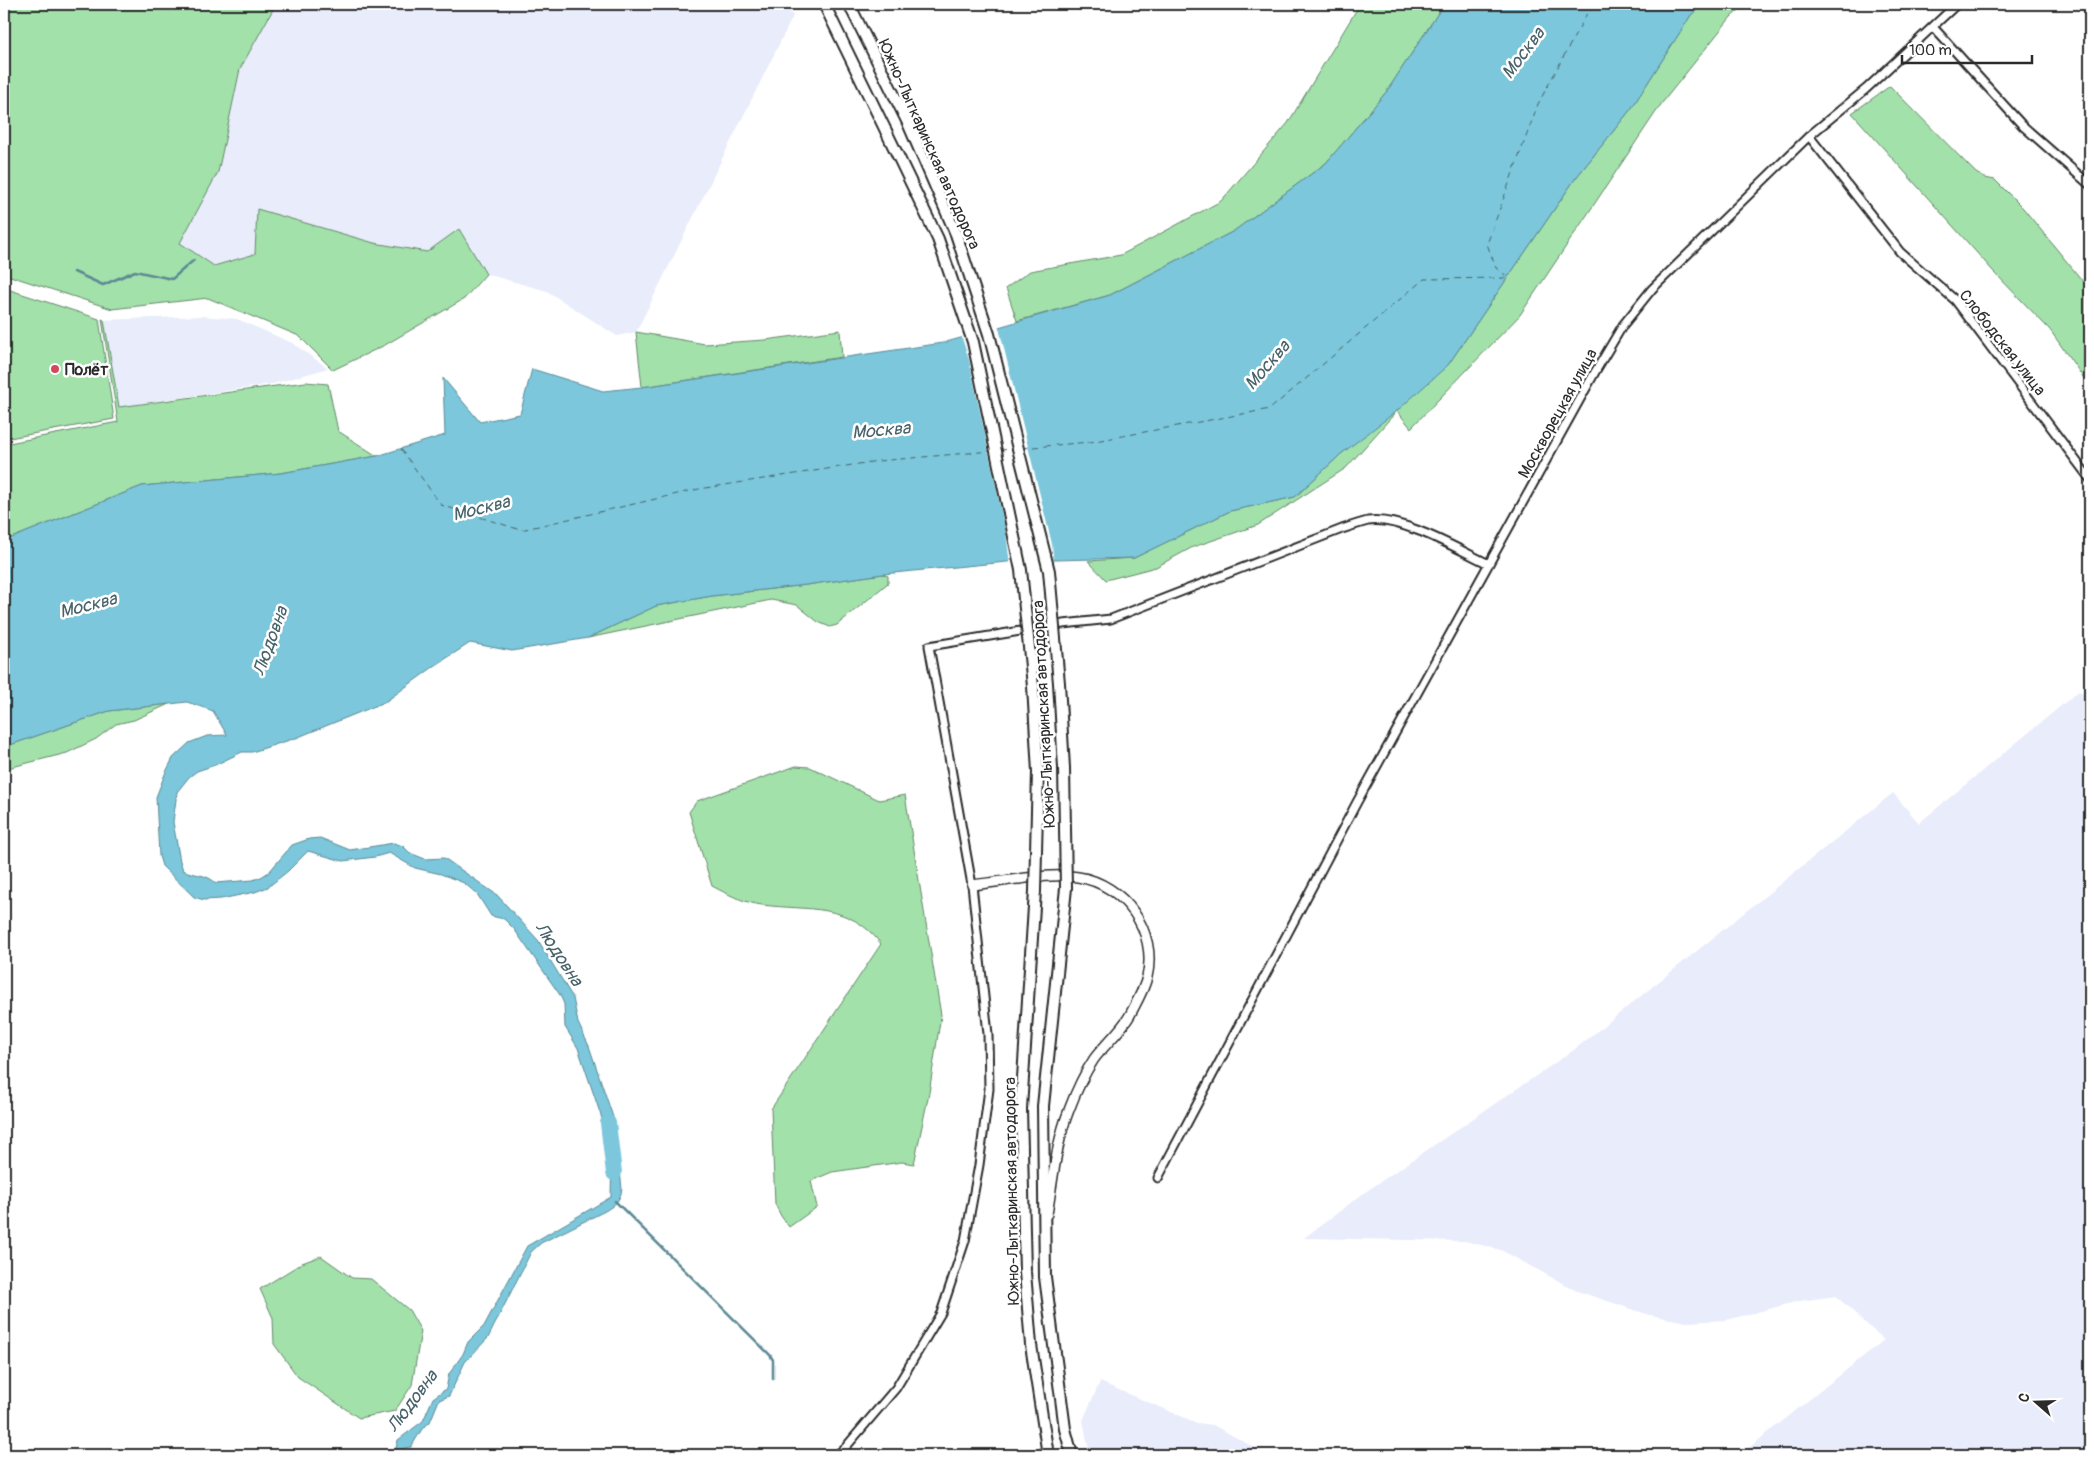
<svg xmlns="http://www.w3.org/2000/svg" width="2094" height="1459" font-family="Pangolin,sans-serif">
<rect width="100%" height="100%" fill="#fff"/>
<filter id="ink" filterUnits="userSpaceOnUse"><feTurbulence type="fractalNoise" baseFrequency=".02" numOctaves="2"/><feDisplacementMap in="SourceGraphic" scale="10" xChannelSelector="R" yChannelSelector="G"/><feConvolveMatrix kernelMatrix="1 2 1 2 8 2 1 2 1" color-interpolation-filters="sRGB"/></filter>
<g filter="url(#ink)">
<!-- built -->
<path fill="#e8ecfb" d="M276 4H785L793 16 636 332 617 336 547 291 486 274 459 229 427 252 374 243 257 210 255 254 214 266 179 243 218 172 240 69Z
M202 316 237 319 292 343 328 368 272 384 118 407 104 320Z
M2079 691 2090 700V1452L2070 1455H1740L1884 1340 1836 1296 1799 1301 1726 1320 1687 1322 1650 1315 1577 1291 1501 1250 1465 1241 1304 1238 1364 1193 1574 1050 1893 793 1919 823Z
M1100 1382 1197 1423 1213 1425 1268 1455H1090L1083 1420Z"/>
<!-- green -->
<path fill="#a2e1aa" stroke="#66866a" d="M4 4H276L240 69 218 172 180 243 214 266 255 254 257 209 374 243 427 252 459 229 486 274 464 299 385 345 333 370 299 336 208 298 112 309 4 274Z
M1360 4H1444L1387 91 1326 163 1234 231 1110 295 1017 321 1006 288 1030 271 1121 255 1221 201 1288 123Z
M1703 4H1746L1731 17 1662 103 1520 315 1411 428 1397 411 1346 468 1258 525 1193 547 1156 567 1106 580 1088 561 1134 558 1230 511 1295 497 1341 454 1448 365 1575 179 1631 109 1691 15Z
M1890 86 1976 173 1985 178 1995 180 2023 208 2090 290V387L2050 330 1993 271 1852 113Z
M4 288 99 319 114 419 4 439Z
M102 319 104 320 119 407 306 382 328 384 338 431 377 456 281 473 142 486 4 541V522L9 519 4 507V444L118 422Z
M840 330 842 357 642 387 636 332 705 344 765 340Z
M883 574 888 576V583L837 625 830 627 818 622 797 605 771 600 588 638 656 606 712 596 806 585Z
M169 704 134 720 116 724 96 739 67 753 4 769V747L109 711Z
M796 766 810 767 879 800 905 795 941 1015 929 1093 914 1164 902 1162 832 1172 811 1181 817 1207 789 1227 781 1216 775 1204 771 1109 881 944C849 902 809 911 762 905 745 903 727 894 712 886L689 812 697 801Z
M321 1256 352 1278 371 1279 409 1310 421 1331 412 1385 395 1411 359 1418 298 1377 274 1344 273 1318 260 1289 302 1263Z"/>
<!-- water -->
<path fill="#7bc7db" stroke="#5b8995" d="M1444 4H1703L1691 15 1631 109 1575 179 1448 365 1398 410 1341 454 1295 497 1230 511 1134 558 1017 561 883 574 806 585 712 596 656 606 588 638 512 651 470 643 436 665 385 702 296 738 252 752H242L215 765 197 771 189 777 177 792 173 822 180 861 183 870C195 876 205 873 216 883L253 880 261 877 269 872 292 845 309 839 320 838 350 850 394 843 403 846 410 853 425 859 444 858 497 895 538 940 573 998 578 1023 589 1046 615 1123 622 1189C620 1201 615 1205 605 1211L541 1243 531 1252 488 1338 465 1362 449 1396 439 1400 430 1422 422 1429 411 1447 404 1448 398 1455H391L395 1452 398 1440 423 1421 433 1398 446 1389 449 1374 463 1354 468 1342 484 1326 527 1246 611 1197 612 1148 578 1048 565 1027 564 1004 560 995 514 929 504 919 491 916 477 894 464 883 441 874 415 868 389 853 375 857 343 861 308 851 288 871 268 887 255 892 221 899 204 900 194 897 162 866 159 856 156 797 165 774 173 758 189 743 207 736 227 735 213 711 187 702 109 711 4 747V541L142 486 281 473 377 456 445 435 443 378 480 422 520 414 532 369 603 391 642 387 943 343 1110 295 1234 231 1326 163 1387 91Z"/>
<!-- pier -->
<path fill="#fff" d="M998 324 1052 544 1054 563 1010 564 1006 534 969 360 961 335Z"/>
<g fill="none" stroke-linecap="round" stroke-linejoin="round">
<!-- stream -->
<path stroke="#5b8995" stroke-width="2.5" d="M74 272 103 285 135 271 172 279 194 260
M615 1201 770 1355 773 1360V1379"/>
<!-- river -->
<path stroke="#7bc7db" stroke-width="16" d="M608 1123 614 1173"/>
<!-- ferry -->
<path stroke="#476269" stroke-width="1" stroke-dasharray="6 5" stroke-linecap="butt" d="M1508 277 1496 268 1487 244 1538 104 1592 4
M1022 448 1090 442 1270 409 1424 279 1508 278
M401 449 441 505 521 530 699 489 878 461 991 451
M1000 450 1013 449"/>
<!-- minor casing -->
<g stroke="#2b2b2b" stroke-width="11">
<path id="minor" d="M1933 27 2023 126 2090 185
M1809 136 1900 252 1955 300 2090 479
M1158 1178 1357 802 1595 372 1623 325 1652 289 1809 136 1866 89 1957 4
M837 1455 845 1448 896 1388 941 1313 965 1241 979 1165 989 1089 988 1034 972 885 929 646 1063 624 1111 619 1342 529C1351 526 1360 523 1368 521 1402 516 1459 550 1489 564"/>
</g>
<!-- tertiary casing -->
<g stroke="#2b2b2b" stroke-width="12">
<path id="tertiary" d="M972 885C1003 882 1049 872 1078 877 1124 884 1158 931 1147 977 1144 990 1136 1003 1130 1015 1121 1031 1105 1044 1094 1059 1084 1074 1075 1094 1069 1110 1056 1143 1053 1180 1047 1214"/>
</g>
<!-- secondary casing -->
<g stroke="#2b2b2b" stroke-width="14">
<path id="secondary" d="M824 4 886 131
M849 4 908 123
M1066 888 1043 1106 1045 1277 1065 1429 1072 1455
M1035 891 1021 1109 1025 1272 1031 1345 1048 1455"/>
</g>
<!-- minor -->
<use href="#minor" stroke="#fff" stroke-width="7"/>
<!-- tertiary -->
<use href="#tertiary" stroke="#fff" stroke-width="9"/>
<!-- secondary -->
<use href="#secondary" stroke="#fff" stroke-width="10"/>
<!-- secondary-bridge casing -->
<g stroke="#2b2b2b" stroke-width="14" stroke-linecap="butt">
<path id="secondary-bridge" d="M908 123 956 234 989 334 1049 571 1059 683 1064 768 1066 888
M886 131 938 239 973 342 1021 570 1033 686 1038 772 1035 891"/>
</g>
<!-- secondary-bridge -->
<use href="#secondary-bridge" stroke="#fff" stroke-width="10"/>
</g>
</g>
<!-- markers -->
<circle fill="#d1495b" stroke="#fff" stroke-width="2" cx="55" cy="369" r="5"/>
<g text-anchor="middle" stroke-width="5" stroke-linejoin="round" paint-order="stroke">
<!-- street labels -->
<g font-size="16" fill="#2b2b2b" stroke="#fff">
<text transform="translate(930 144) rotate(66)" y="6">Южно-Лыткаринская автодорога</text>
<text transform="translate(2003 342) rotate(52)" y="6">Слободская улица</text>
<text transform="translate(1557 413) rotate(-61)" y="6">Москворецкая улица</text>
<text transform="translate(1043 714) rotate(-93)" y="6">Южно-Лыткаринская автодорога</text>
<text transform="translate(1011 1191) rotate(-91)" y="6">Южно-Лыткаринская автодорога</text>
</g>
<!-- poi labels -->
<g font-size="16" font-weight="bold" fill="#2b2b2b" stroke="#fff" text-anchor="start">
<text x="65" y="375">Полёт</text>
</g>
<!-- water labels -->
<g font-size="18" font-style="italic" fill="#476269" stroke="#fff">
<text transform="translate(1523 53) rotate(-53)" y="6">Москва</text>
<text transform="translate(1267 365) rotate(-49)" y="6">Москва</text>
<text transform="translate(881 430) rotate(-5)" y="6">Москва</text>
<text transform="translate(481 508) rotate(-14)" y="6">Москва</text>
<text transform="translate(88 605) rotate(-14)" y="6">Москва</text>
<text transform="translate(270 641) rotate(-70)" y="6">Людовна</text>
<text transform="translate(559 954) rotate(57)" y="6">Людовна</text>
<text transform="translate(412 1401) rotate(-53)" y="6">Людовна</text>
</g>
</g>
<!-- margin -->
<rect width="2094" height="1459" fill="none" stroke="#fff" stroke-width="20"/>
<rect x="10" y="10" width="2074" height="1439" fill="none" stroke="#2b2b2b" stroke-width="2" filter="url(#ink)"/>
<!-- north arrow -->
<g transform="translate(2036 1402) rotate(290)" stroke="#ffffff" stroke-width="4" paint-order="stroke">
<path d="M0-4L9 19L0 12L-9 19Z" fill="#2b2b2b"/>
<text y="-8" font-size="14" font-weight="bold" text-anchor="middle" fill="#2b2b2b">С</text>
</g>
<!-- scale -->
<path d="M1902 55v8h130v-8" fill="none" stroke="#2b2b2b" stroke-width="2.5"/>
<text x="1909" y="55" font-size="15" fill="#2b2b2b" stroke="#ffffff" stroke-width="4" paint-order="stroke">100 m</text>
</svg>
